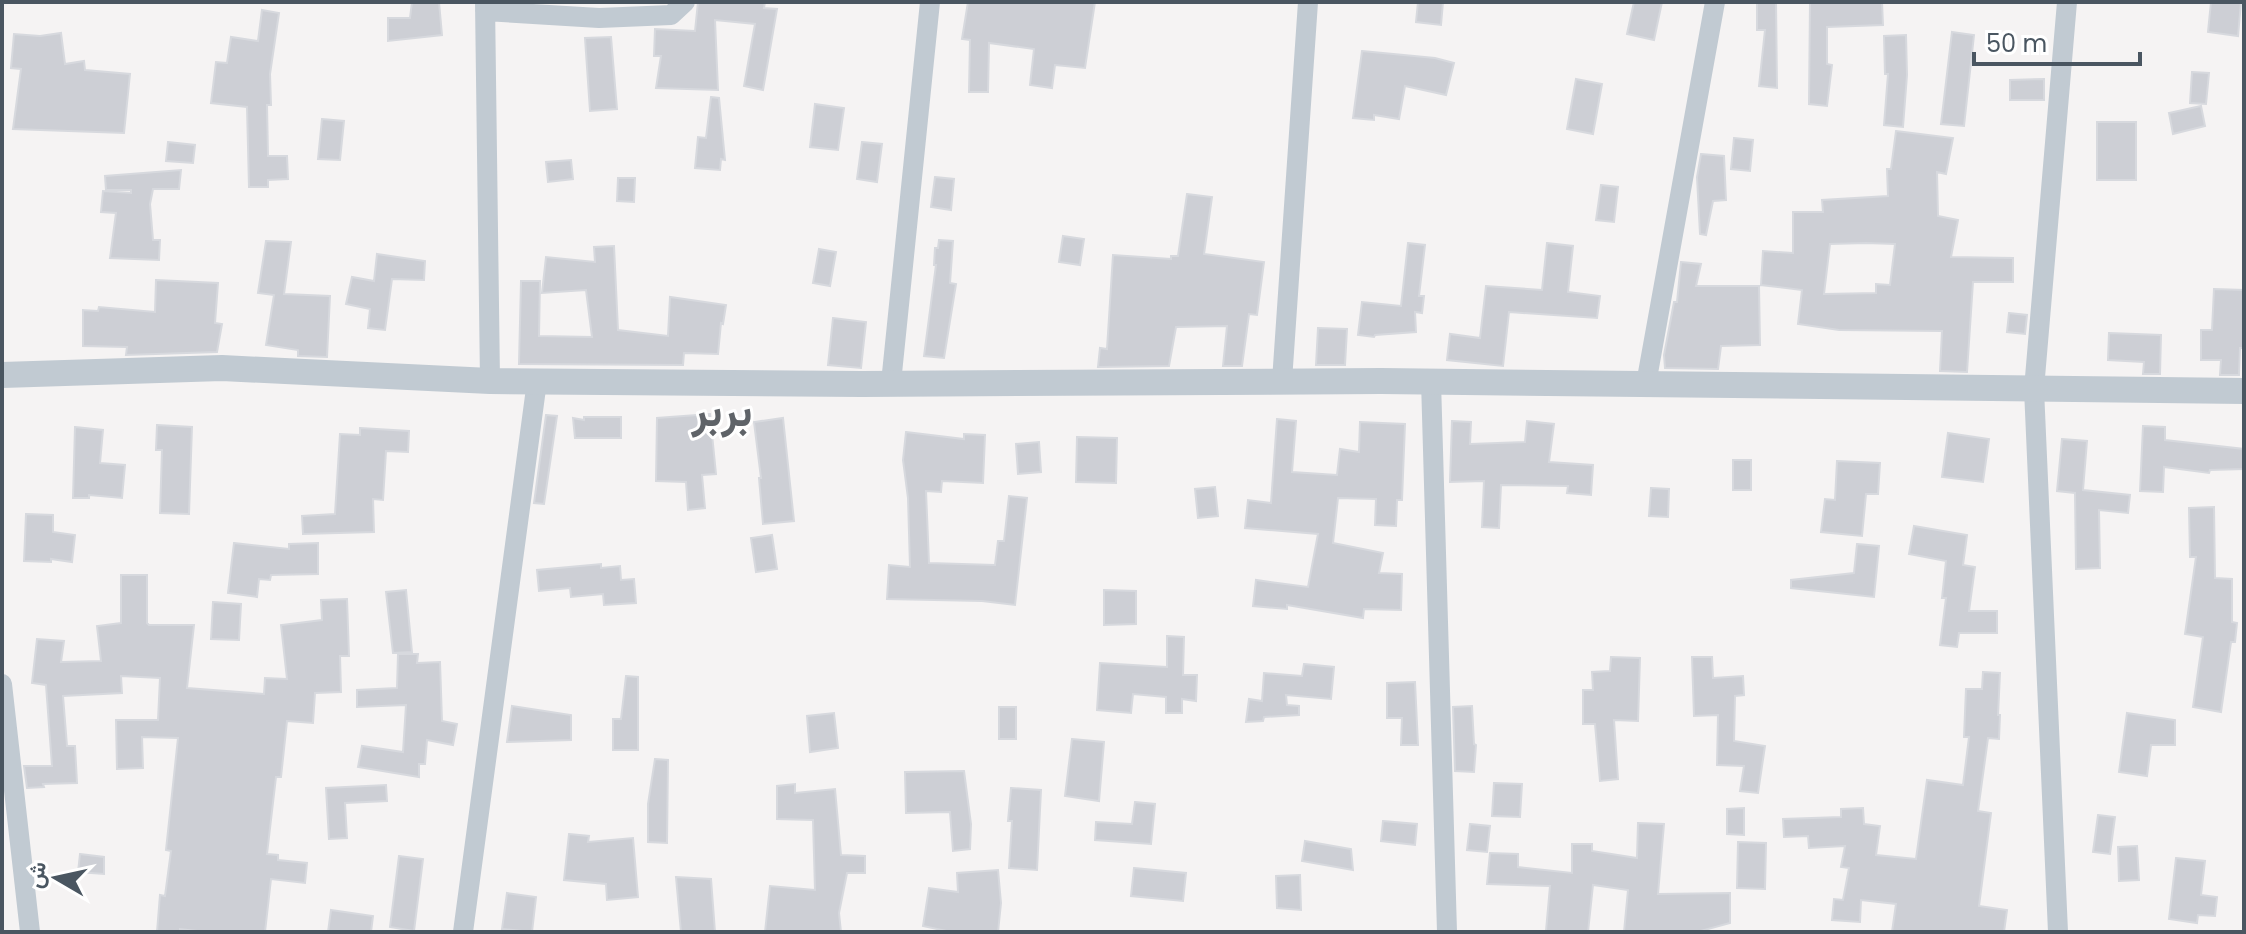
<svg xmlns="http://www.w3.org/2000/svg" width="2246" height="934" font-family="Poppins,Vazirmatn,sans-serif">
<rect width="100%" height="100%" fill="#f5f3f3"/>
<!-- building -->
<path fill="#cdcfd5" stroke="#d7d9de" stroke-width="2" fill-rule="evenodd" d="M412 2H439L442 35 388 41V18H410Z
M698 2H765L764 8 777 9 763 90 744 86 755 24 715 20 718 90 656 88 661 56H654L655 29 695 31Z
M968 2H1095L1085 68 1055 65 1052 88 1030 85 1034 49 989 43 988 92H969L970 40 962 39Z
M1418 2H1443L1441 25 1416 22Z
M1634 2H1662L1654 40 1627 34Z
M1757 2H1776L1777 88 1759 86 1765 30H1757Z
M1810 2H1882L1883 25 1827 27V64L1832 65 1827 106 1809 104Z
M2211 2H2241L2238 36 2208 32Z
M262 10 279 13 270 74 271 105H267L268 156H287L288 179 268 180V187H249L247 107 211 103 216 62 227 63 231 37 258 41Z
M1952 32 1974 35 1964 126 1941 124Z
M61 33 65 64 84 61 85 70 130 74 124 133 13 129 21 69 11 68 14 34 40 36Z
M1906 35 1907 75 1903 127 1884 125 1888 74H1885L1884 36Z
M611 37 617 109 590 111 585 38Z
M1362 51 1435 58 1454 63 1446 95 1405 86 1399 119 1374 115V120L1353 118Z
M2192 72 2209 73 2206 104 2190 103Z
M1576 79 1602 84 1593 134 1567 129Z
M2044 79V100H2010V80Z
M711 97 719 98 725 160 721 159 720 170 695 168 698 137 706 138Z
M815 104 844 108 838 150 810 147Z
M2201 106 2205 126 2173 134 2169 113Z
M322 119 344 121 340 160 318 159Z
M2097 122H2136V180H2097Z
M1896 131 1953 138 1946 174 1937 172 1938 216 1958 220 1951 257 2013 258V282H1973L1967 372 1940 371 1942 331 1839 330 1798 324 1802 290 1761 285 1763 251 1793 253V212H1823L1822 200 1888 196 1887 169H1891ZM1866 243 1895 244 1890 285 1876 284V293L1824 294 1830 244Z
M1734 138 1753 140 1750 171 1731 169Z
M168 142 195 145 193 163 166 161Z
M862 142 882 144 877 182 857 179Z
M1701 154 1724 156 1726 200 1713 201 1706 235 1700 234 1697 177Z
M571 160 573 179 548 182 546 162Z
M181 170 179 189H153L150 204 153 240H160L159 260 110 258 116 213 101 212 103 191 131 193V190H106L105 176Z
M935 177 954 179 951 210 931 207Z
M618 178H635L634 202 617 201Z
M1601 185 1618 187 1614 222 1596 220Z
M1187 194 1212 197 1204 254 1264 262 1257 315 1249 314 1242 366H1223L1227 326 1176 327 1169 366 1098 367 1100 348 1107 349 1113 255 1171 259V256H1178Z
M1063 236 1084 239 1080 265 1059 262Z
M939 240 953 241 950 283 956 284 944 358 924 356 936 265H934L935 248H938Z
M266 241 291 242 284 294 330 296 327 357 298 356V350L266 345 274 295 258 293Z
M1408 243 1425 245 1419 296H1424L1422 313 1415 312 1416 332 1375 335 1374 337 1358 335 1362 302 1401 306Z
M1547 243 1573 246 1568 292 1600 296 1597 318 1509 312 1503 366 1447 360 1450 334 1480 338 1486 286 1542 290Z
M614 246 618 330 668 336 670 297 726 305 723 324 721 323 718 354 684 353 683 365 519 364 521 281H540L539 336 592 337 586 290 542 293 546 257 595 262 594 247Z
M819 249 836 252 830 286 813 283Z
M377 254 425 261 424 280 392 279 385 330 368 328 370 309 346 304 352 277 374 281Z
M1681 262 1701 264 1696 286H1759L1760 345 1721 346 1718 369 1665 368 1664 355 1674 302H1677Z
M156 280 218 283 215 323 222 324 217 352 126 355 127 347 83 346V310L98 311 99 307 155 312Z
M2214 289 2244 290V348H2240L2239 375H2220L2221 360H2201V330H2212Z
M2009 313 2027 315 2025 334 2007 332Z
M833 318 866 322 861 368 828 365Z
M1318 328 1347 329 1345 365H1316Z
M2109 333 2161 335 2160 374H2143L2144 362 2108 360Z
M710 414 716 474 702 475 705 508 688 510 686 482 656 481 657 418Z
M546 415 557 416 544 504 534 503Z
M584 417H621V438H575L573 418 584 420Z
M783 418 794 521 763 524 759 478H761L754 422Z
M1277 419 1296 421 1292 472 1337 475 1340 449 1359 452 1360 422 1405 424 1402 500H1397L1396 526 1375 525 1376 499 1338 498 1333 543 1383 553 1379 573 1402 574 1401 610 1364 609 1363 618 1287 605V609L1253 606 1256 580 1308 587 1318 534 1245 528 1248 500 1271 503Z
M1452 421 1471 422 1470 444 1525 442 1527 421 1554 424 1549 462 1593 465 1591 495 1567 493 1568 486 1501 485 1499 528 1482 527 1484 481 1450 482Z
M157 425 192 427 189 514 160 513 162 450H156Z
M2143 426 2165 427V440L2244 449V469L2210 470 2209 473 2164 467 2163 492 2140 491Z
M75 427 103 430 100 463 125 465 122 498 89 495V498H73Z
M360 428 409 431 408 452 386 451 383 500 373 499 374 532 303 534 302 516 335 514 340 434 360 435Z
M906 432 964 439V434L985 435 983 483 942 481 941 492 926 491 929 563 995 565 998 541H1004L1009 496 1027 498 1015 605 982 601 887 599 889 565 910 567 908 498 903 460Z
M1948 433 1989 439 1983 482 1942 477Z
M1077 437 1117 438 1116 483 1076 482Z
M2062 439 2087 441 2083 490 2130 495 2128 513 2099 510 2100 568 2076 569 2075 493 2057 491Z
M1039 442 1041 472 1018 474 1016 444Z
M1733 460H1751V490H1733Z
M1837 461 1880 463 1878 494H1866L1862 536 1821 532 1825 499 1835 500Z
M1215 487 1218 516 1198 518 1195 489Z
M1651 488 1669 489 1668 517 1649 516Z
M2214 507 2215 578 2232 579V622L2237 623 2235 642H2231L2221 712 2193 707 2203 637 2185 634 2196 557H2190L2189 508Z
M26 514 53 515V532L75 535 72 562 51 559V562L24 561Z
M1914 526 1967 535 1963 565 1975 567 1969 611H1997V633H1959L1957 647 1940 645 1946 598H1942L1946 561 1909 554Z
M772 535 777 569 756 572 751 538Z
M234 543 289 549V544L318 543V574L271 575 270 580 259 579 257 597 228 593Z
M1857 544 1879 546 1874 597 1791 588V580L1854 573Z
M601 564V568L620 566 621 580 634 579 636 603 604 605 603 594 571 597 570 588 539 591 537 570Z
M121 575H147V623L149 625H194L187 688 264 694 265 678 287 679 281 625 322 620 321 600 347 599 349 656H340L341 692 315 693 313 723 287 721 281 777H276L267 854 278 855V860L307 863 305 883 271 879 265 932H206L180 929V932H157L160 895 165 896 171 851 166 850 178 738 142 737 143 768 117 769 116 720H158L160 678 121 676 122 693 63 696 67 746H75L77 783 43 784 44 787 27 788 24 766H52L46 685 32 683 37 639 64 641 61 662 101 661 97 626 121 623Z
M406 590 412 652 393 653 386 592Z
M1104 590 1136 591V624L1104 625Z
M213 602 241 604 239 640 211 639Z
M1167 636 1184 637 1183 675H1197L1196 701 1182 699V713H1166V697L1133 694 1131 713 1097 710 1100 663 1167 667Z
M398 654H418L417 663 440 662 442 721 457 724 453 745 427 740 425 764H419V777L358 767 362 746 403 752 406 705 357 707V690L397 688Z
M1611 657 1640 658 1638 721 1614 720 1618 779 1600 781 1595 724H1583V690H1593L1592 672 1610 671Z
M1692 657H1712L1713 678 1743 676 1744 695 1735 696 1734 741 1765 746 1758 793 1740 791 1744 766 1717 765 1718 715 1694 716Z
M1304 664 1334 667 1331 699 1286 695 1287 705 1299 706V715L1264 717 1263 721 1246 722 1249 699 1262 701 1264 673 1302 676Z
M1983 672 2000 673 1998 715H2000L1999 739 1988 738 1978 811 1991 813 1979 906 2007 910 2004 932H1892L1896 904 1861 900 1860 922 1832 920 1834 899 1843 900 1849 868 1841 867 1845 846 1809 848 1808 836 1784 837 1783 819 1841 817V809L1863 808 1864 824 1880 826 1876 855 1916 859 1927 780 1963 785 1969 737H1964L1966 689H1982Z
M626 676 638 677V750H613V719H621Z
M1415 682 1418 745H1401L1402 718H1387V683Z
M512 706 571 715V740L507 742Z
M1472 706 1474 744 1476 745 1474 772 1455 771 1453 707Z
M999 707H1016V739H999Z
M834 713 838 748 810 752 807 716Z
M2127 713 2175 720V745H2151L2147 776 2119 772Z
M1072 739 1104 742 1099 801 1065 796Z
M655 759 668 760 667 843 648 842V804Z
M964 771 971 824 970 849 953 851 950 812 906 813 905 772Z
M1494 783 1522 784 1520 817 1492 816Z
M795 784V793L835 789 841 855 865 856V873H847L839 913 841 932H765L770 886 815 890 813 820 777 819V786Z
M386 785 387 801 345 803 347 838 329 839 326 788Z
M1011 788 1041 790 1037 870 1009 868 1012 821H1008Z
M1135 802 1155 804 1151 844 1095 840 1096 822 1132 824Z
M1744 808V835L1727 834V809Z
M2098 815 2115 817 2110 854 2093 852Z
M1383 821 1417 824 1415 845 1381 841Z
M1638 823 1664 824 1658 894 1730 893V923L1697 932H1624L1628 890 1593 885 1588 932 1546 931 1550 886 1487 884 1490 853 1518 854V867L1572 873V844H1592V851L1637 858Z
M1470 824 1490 826 1487 852 1467 850Z
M569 834 589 836 588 842 633 838 638 897 607 900 606 884 564 880Z
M1305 841 1351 849 1353 870 1302 861Z
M1738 842 1766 843 1765 889 1737 888Z
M2137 846 2139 880 2119 881 2118 847Z
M80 854 104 857V874L78 872Z
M399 856 423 859 414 931 390 927Z
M2176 858 2205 861 2201 895 2217 897 2215 916 2198 915 2197 923 2169 919Z
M1134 868 1186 873 1183 901 1131 896Z
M998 870 1001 903 998 932H951L923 926 929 888 958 892 957 873Z
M1300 875 1301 910 1277 908 1276 876Z
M676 877 711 879 715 932H681Z
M507 893 536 897 532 932 502 929Z
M331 910 373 916 371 932H328Z"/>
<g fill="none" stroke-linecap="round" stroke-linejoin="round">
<!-- minor -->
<path stroke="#c1cad2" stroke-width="20" d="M485 2 490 381
M485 11 599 18 671 15 685 2
M1282 381 1308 2
M1431 381 1447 932
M891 383 930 2
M1646 384 1715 2
M2 684 30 932
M463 932 537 381
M2058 932 2034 389 2067 2"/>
<!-- tertiary -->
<path stroke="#c1cad2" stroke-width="26" d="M2 375 222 368 490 381 862 384 1381 381 2244 391"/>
</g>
<g text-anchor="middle" stroke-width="6" stroke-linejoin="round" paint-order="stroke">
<!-- town labels -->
<g font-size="44" font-weight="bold" fill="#5f6368" stroke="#fff">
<text x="722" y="426">بربر</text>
</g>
</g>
<!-- border -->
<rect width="2246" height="934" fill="none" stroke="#4a5661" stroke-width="8"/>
<!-- north arrow -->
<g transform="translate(56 878) rotate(279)" stroke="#ffffff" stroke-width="6" paint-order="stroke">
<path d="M0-6L14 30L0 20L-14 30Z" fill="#4a5661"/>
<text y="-12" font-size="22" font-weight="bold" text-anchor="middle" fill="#4a5661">ش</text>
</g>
<!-- scale -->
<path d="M1974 52v12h166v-12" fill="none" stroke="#4a5661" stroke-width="4"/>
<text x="1986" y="52" font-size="24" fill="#4a5661" stroke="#ffffff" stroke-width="6" paint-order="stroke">50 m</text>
</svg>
